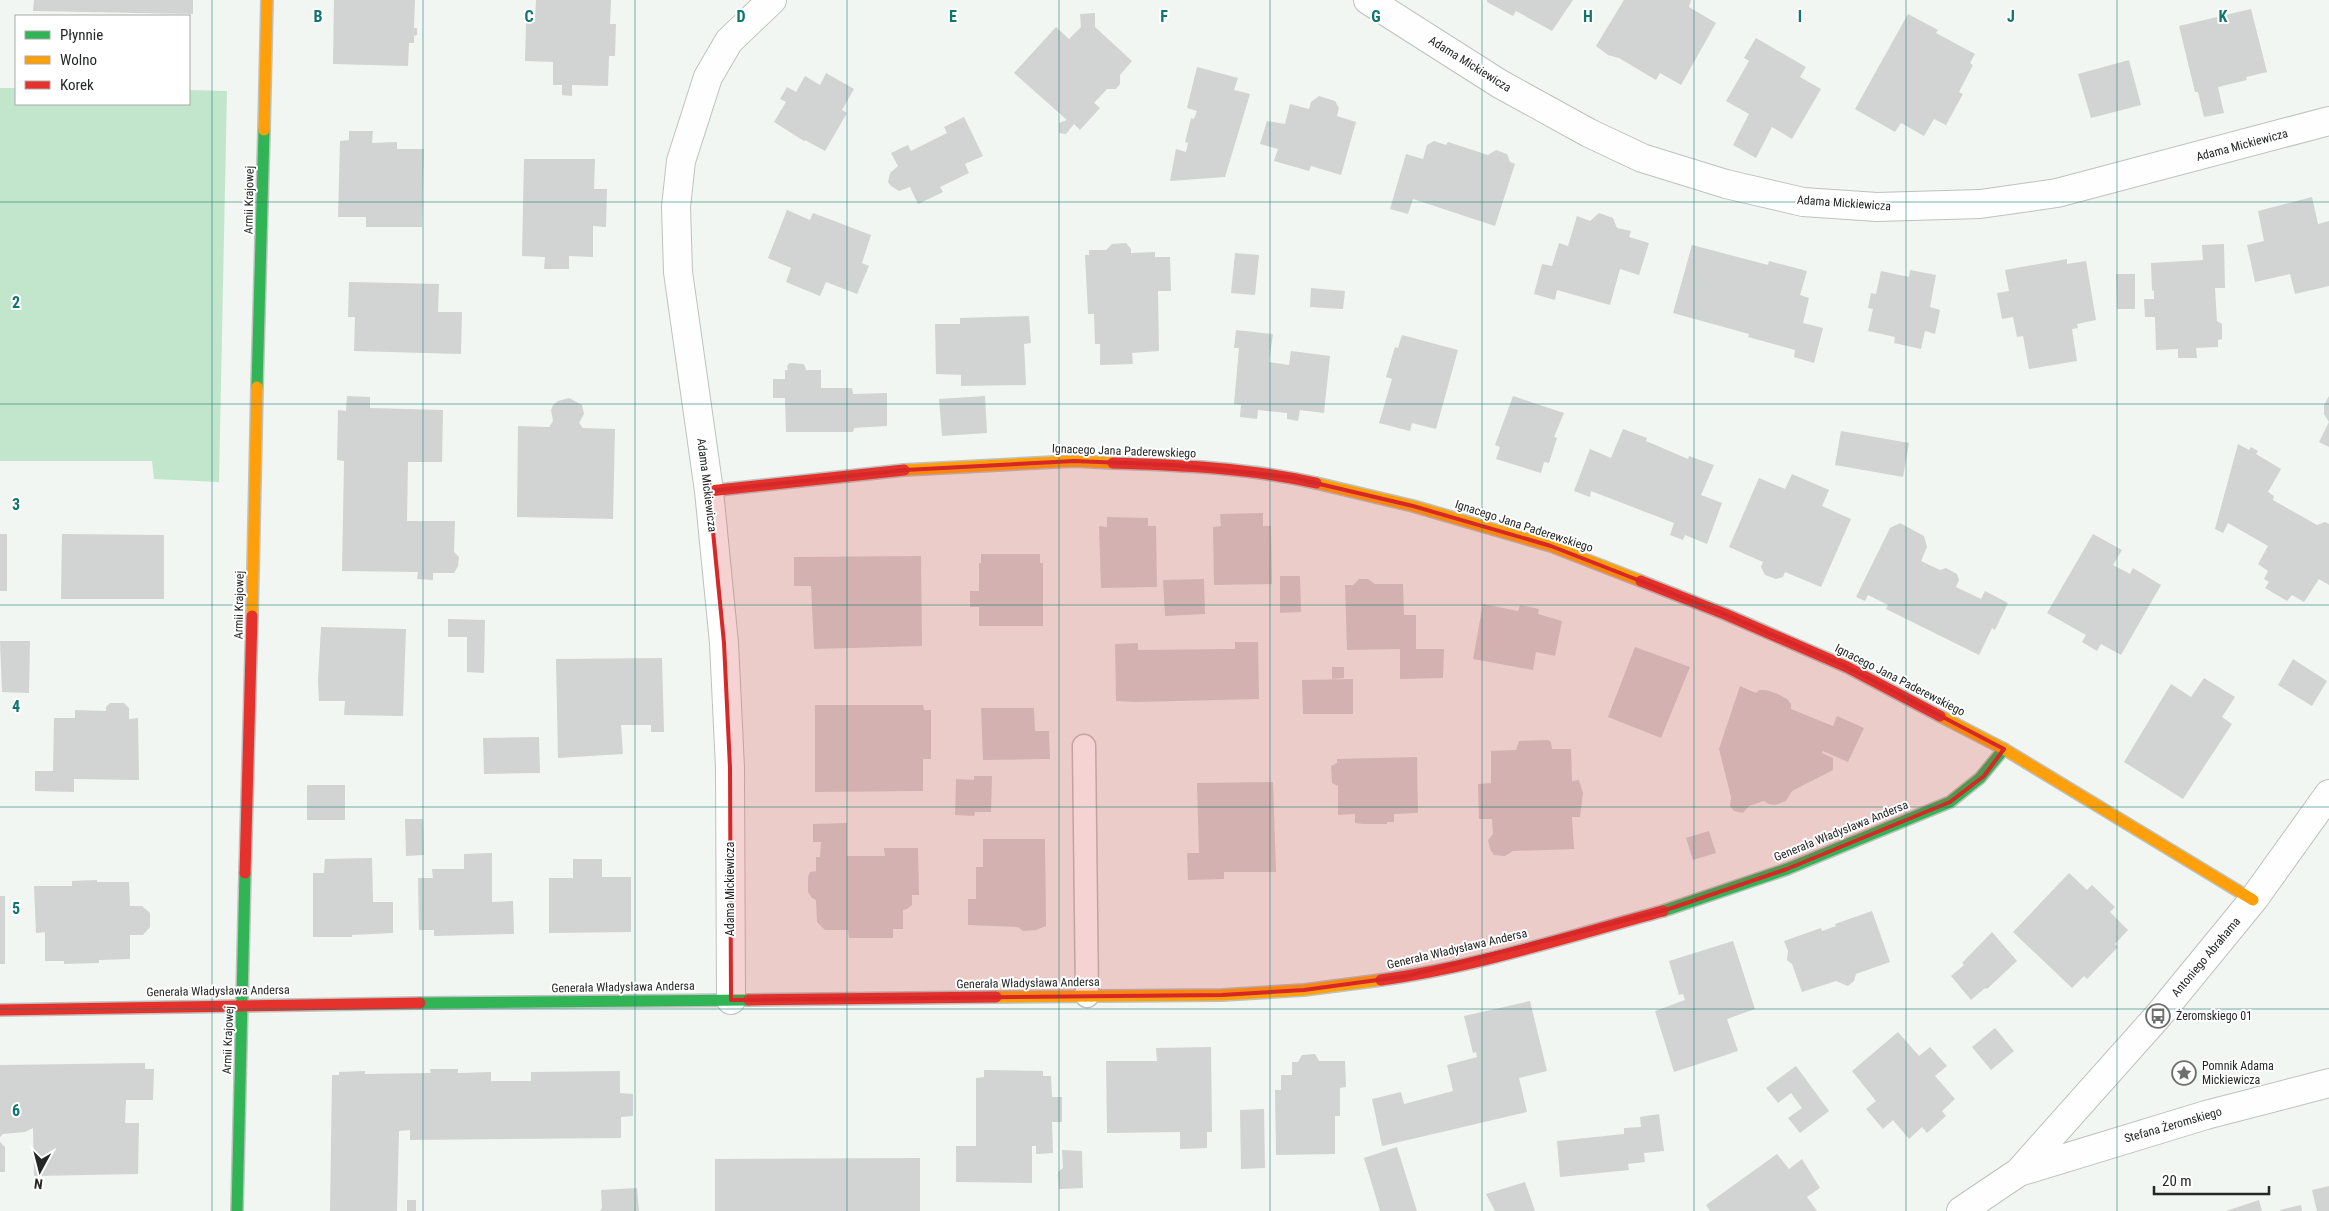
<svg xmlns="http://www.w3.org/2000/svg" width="2329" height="1211" font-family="'Roboto Condensed',sans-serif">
<rect width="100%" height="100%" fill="#f1f6f2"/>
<!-- green -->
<path fill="#c2e6cc" d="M0 88H16V104H189V90L227 91 219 482 154 479 152 461H0Z"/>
<!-- building -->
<path fill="#d1d4d2" d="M34 0H193V14L33 11Z
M334 0H415L414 28H417V35L414 36V43H409L408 66 333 64Z
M536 0H611L610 24H616L615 56H609L608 86 572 85V96L562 95V85H553V62L525 61 526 22H535Z
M1487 0H1573L1552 31 1516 11 1513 16 1487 2Z
M1624 0H1691L1689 7 1716 23 1681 85 1660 73 1656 80 1619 58 1608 55 1596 46Z
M2251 9 2267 72 2246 77 2247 80 2218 87 2224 113 2204 117 2198 92H2195L2179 26Z
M1095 13V27L1132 61 1120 75V84L1116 89H1107L1094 103 1100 108 1080 130 1074 124 1066 134 1059 133V123L1067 120 1014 73 1056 27 1069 39 1081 27 1080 14Z
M1908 14 1938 30 1936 33 1975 54 1970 63 1973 65 1959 92 1963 94 1946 125 1934 119 1924 136 1901 123 1895 132 1855 109Z
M1756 38 1806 67 1800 77 1821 89 1792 139 1772 127 1756 158 1733 145 1749 114 1726 101 1749 61 1744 58Z
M2129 60 2141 105 2091 118 2078 74Z
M1197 67 1238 78 1234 90 1250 94 1225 177 1170 181 1176 149 1186 152 1188 143 1185 142 1191 118 1194 119 1197 111 1187 108Z
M826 73 854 89 842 110 847 113 825 151 805 140 804 141 774 122 786 102 780 99 787 87 796 92 805 76 820 85Z
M1319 96 1335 101 1339 108 1337 116 1356 122 1341 175 1311 166 1309 171 1274 161 1278 149 1260 144 1267 121 1285 124 1290 104 1309 109 1311 102Z
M964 117 983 156 965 164 969 173 940 187 943 192 918 204 910 187 899 191 891 186 888 182 890 173 898 166 891 153 908 145 911 151 947 133 944 127Z
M349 131H373L372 143 397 142V149H424L422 227H366V217H338L340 141 349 140Z
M1434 141 1446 145 1448 142 1488 155 1496 150 1507 154 1510 162 1515 164 1495 226 1413 199 1408 214 1390 209 1406 154 1423 159 1427 145Z
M524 159H595L594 189H607L606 227 593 226V257L569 256V269H544L545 257 522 256Z
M2312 197 2318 224 2329 221V286L2295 294 2290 274 2255 282 2247 245 2264 241 2258 211Z
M787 210 810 220 813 213 871 235 862 263 869 266 857 294 826 282 820 296 786 282 791 268 768 258Z
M1599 213 1613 218 1617 228 1631 231 1629 237 1649 243 1639 275 1620 269 1610 305 1557 290 1555 300 1534 294 1542 264 1552 266 1559 243 1568 246 1577 216 1590 221Z
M1126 243 1131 249V253L1155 252V257H1170L1171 291H1158L1159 351 1132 353 1133 364 1100 365V344H1095L1094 314H1088L1085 255H1089V250H1106L1112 244Z
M2224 244 2225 288H2215L2217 321 2222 324V339L2218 340V347L2196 348 2197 358H2178V349L2156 350 2155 317H2145L2144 299H2154V290L2152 291 2151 263 2203 260 2202 245Z
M1692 245 1768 265 1769 261 1807 271 1800 295 1809 298 1803 323 1823 328 1814 363 1794 357 1795 350 1748 337 1749 334 1673 313Z
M1235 253 1259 255 1255 295 1231 293Z
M2067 259V264L2086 261 2096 320 2077 324 2078 328 2072 329 2077 361 2029 369 2023 336 2017 337 2013 317 2002 319 1997 293 2009 291 2005 270Z
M1910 270 1936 275 1930 307 1940 310 1935 334 1925 331 1921 349 1894 343 1895 337 1868 331 1873 309 1868 308 1871 293 1876 294 1881 271 1909 277Z
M2116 274H2135V309H2117Z
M349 282 439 284 438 312H462L461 354 354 351 355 317H348Z
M1311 288 1345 291 1343 309 1310 307Z
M1029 316 1031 343 1024 344 1026 385 961 386V375L936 374 935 324H960V318Z
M1236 330 1273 334 1269 362 1289 365 1291 351 1330 356 1324 413 1300 410 1298 421 1287 419V413L1258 410 1257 419 1240 417 1241 405 1234 404 1239 348H1234Z
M1402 335 1458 350 1436 429 1412 423 1410 431 1379 423 1392 379 1386 377 1395 347 1398 348Z
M790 363 804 364 806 370H821V388H852L853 394 887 393V426L854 428 853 432H786L785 398H773V379H785V370H788L787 366Z
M347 396 370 397V408L443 410 442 462H408L407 521H455L454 552 459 557 458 566 454 573H433V580L417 579 418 572 342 571 344 461 337 460 338 410 346 411Z
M985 396 987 433 942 436 939 399Z
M1513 396 1564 413 1554 437 1557 438 1549 463 1544 462 1541 473 1496 459 1500 447 1495 445Z
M2329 396V447L2319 442 2329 422 2324 414V405Z
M569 398 582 405 584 414 579 423 583 428 615 429 613 519 517 517 518 426 549 427 553 421 551 410 553 405 558 401Z
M1623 429 1647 438 1646 441 1688 459 1689 456 1714 465 1701 495 1722 503 1707 544 1685 535 1683 540 1670 535 1674 523 1591 491 1590 497 1574 491 1590 449 1611 458Z
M1841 431 1909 443 1903 477 1835 465Z
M2238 444 2249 450 2251 447 2258 451 2256 454 2281 469 2268 492 2274 496 2273 500 2317 525 2325 522 2329 524V585L2319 579 2304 602 2292 595 2287 601 2265 588 2269 582 2264 579 2268 571 2258 564 2268 546 2228 523 2223 533 2215 529Z
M1792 474 1829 490 1822 506 1851 519 1821 587 1785 572 1783 577 1776 579 1765 575 1761 567 1763 562 1729 547 1759 478 1785 489Z
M1263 513V526H1271L1272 584 1214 585 1213 527 1221 526 1220 514Z
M1107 517 1148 518V526H1156L1157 587 1101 588 1099 526 1107 527Z
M1900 523 1924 536 1927 547 1921 561 1940 570 1946 568 1957 574 1959 580 1956 587 1981 599 1985 591 2008 603 1995 630 1992 628 1979 655 1886 609 1888 605 1868 595 1865 601 1856 597 1890 528Z
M0 534H7V591H0Z
M62 534 164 535V599H61Z
M2093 534 2122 550 2113 565 2130 574 2133 568 2161 585 2121 655 2101 644 2097 651 2082 642 2086 635 2047 613Z
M981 554H1040V563H1043V626H979V607H970V591H979V563H981Z
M921 556 922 646 814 649 811 586H794V557Z
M1280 576H1300L1301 612 1280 613Z
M1204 579 1205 614 1165 616 1163 580Z
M1359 579H1368L1375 584H1403L1404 615H1416V649H1444L1443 678 1400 679V649L1347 650 1345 585H1353Z
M1483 604 1518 611 1520 605 1539 609 1538 614 1562 621 1555 656 1536 652 1533 670 1473 659Z
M448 619 485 620 484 673 467 672V637H448Z
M321 627 406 629 403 716 344 715 345 701H319L318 681Z
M0 641H30L29 693 2 692Z
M1235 642H1258L1259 699 1136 702 1116 701 1115 644 1138 643V650L1235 649Z
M1635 647 1690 667 1661 738 1608 717Z
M662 658 664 732H651V725H621L623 754 558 758 556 659Z
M2293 659 2327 681 2312 706 2278 685Z
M1332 667H1344V678L1332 679Z
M2204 678 2235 697 2222 717 2232 724 2183 799 2124 762 2171 684 2191 697Z
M1353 679V714H1303L1302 680Z
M1740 686 1756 693 1759 690H1766L1778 694 1787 699 1791 704V709L1833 726 1837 716 1864 728 1848 762 1823 751 1822 753 1833 758V770L1792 791 1786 801 1775 805 1769 804 1764 801 1749 806 1743 813 1734 811 1730 806 1731 797 1719 749Z
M110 703H124L129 708V719L138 718 139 780 74 779V792L35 791V771H53L54 718H75V710L106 711V707Z
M815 705H923L924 710H931V759H923V791L815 792Z
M981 708H1034L1035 731H1049L1050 759 983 760Z
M539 737 540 773 484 774 483 738Z
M1548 740 1551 742 1552 749H1571L1572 781 1579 780 1583 793 1580 817H1572L1574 849 1513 851 1505 856 1494 855 1490 849 1488 840 1493 834 1492 819H1479L1478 784 1491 783V751L1516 750 1519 741Z
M1417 757 1418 813 1394 814V822H1387V824H1363L1355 823V814L1338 815V786L1332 783 1331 766 1337 763V759Z
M974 776H992L991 812H975L974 816 955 815 956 779 974 780Z
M1273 782 1276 872H1224V879L1188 880 1187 853H1199L1197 783Z
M307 785H345V820H307Z
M405 819H423L424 855 406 856Z
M847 823V856H885L884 848H918L919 895H912V905L907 909 903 910V929H893V938H849L848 930H825L817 922 816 900 812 898 808 892V877L810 872 816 871V857H820L821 842H813V824Z
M1709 831 1716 853 1693 860 1686 838Z
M983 839H1045L1046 926 1036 930 1023 931 1018 927 968 925V899H976V867H983Z
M492 853V902L513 901 514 934 434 936V930H419L418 878H433L432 869H464V854Z
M372 858 373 902H393V933L352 935V937H313V873H324L325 859Z
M573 859H602V877H631V932L549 933V878H573Z
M2069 873 2087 890 2092 885 2115 907 2110 912 2128 930 2115 944 2118 947 2087 979 2084 976 2072 988 2013 932Z
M97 880V882H129L130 906H142L150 913V927L143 935H130V959L99 960V963L64 964V961H45V932L36 933 34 886H72V881Z
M0 896H5V964H0Z
M1872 911 1890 962 1856 974 1854 981 1848 986 1836 981 1802 992 1792 964 1787 960 1788 951 1784 941 1821 928 1822 931 1836 926 1835 924Z
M1992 932 2017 961 1987 989 1985 988 1971 1000 1951 976 1964 965 1962 963Z
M1733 941 1755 1009 1727 1019 1738 1051 1674 1072 1655 1011 1685 1000 1683 994 1679 995 1669 961Z
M1530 1001 1547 1071 1519 1078 1527 1112 1382 1146 1372 1099 1401 1092 1404 1104 1453 1091 1447 1065 1477 1057 1476 1052 1473 1053 1464 1016Z
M1995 1028 2014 1051 1991 1070 1972 1047Z
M1898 1032 1919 1056 1930 1047 1947 1066 1935 1076 1955 1099 1942 1111 1946 1116 1927 1133 1922 1127 1909 1139 1893 1120 1883 1129 1866 1109 1876 1101 1852 1071Z
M1211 1047 1212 1132H1207V1148L1180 1149V1132L1107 1133 1106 1061H1157L1156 1048Z
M1315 1054 1319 1061H1345L1346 1087 1340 1088V1116H1335V1154L1276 1155 1275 1090H1281V1075H1292V1062H1298L1302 1055Z
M145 1063V1069H154L153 1100H126L125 1123H139L138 1174 34 1176 33 1128 25 1132 3 1134 0 1137V1065Z
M1796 1066 1829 1111 1800 1133 1788 1118 1802 1108 1791 1093 1778 1103 1766 1088Z
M430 1069H458V1073H461L491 1072V1081H531V1072L620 1071V1093L633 1094V1116L621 1117V1138L410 1140V1130L399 1131 397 1211H330L332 1075H339V1072L365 1071V1074L431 1073Z
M984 1070 1043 1071V1076H1051L1052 1097H1062V1122H1052L1053 1153 1036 1154V1146H1032V1183L956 1182V1146H976V1078L984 1077Z
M1264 1109 1265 1168 1241 1169 1240 1110Z
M1659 1114 1664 1151 1644 1153 1645 1162 1628 1164 1629 1170 1560 1177 1557 1141 1624 1134V1128L1641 1127 1640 1117Z
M0 1142 5 1147V1172H0Z
M1397 1147 1417 1211H1380L1364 1158Z
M1062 1150 1082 1151 1083 1188 1059 1189 1058 1172 1063 1168Z
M1777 1154 1789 1169 1802 1159 1820 1188 1807 1197 1817 1211H1710L1706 1205Z
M920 1158V1211H715V1159Z
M1525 1182 1535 1211H1495L1486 1194Z
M2329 1186V1211H2317L2312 1190Z
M637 1188 639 1211H600L602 1208 601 1190Z
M407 1200H416V1211H407Z
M2259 1200 2262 1211H2226Z
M2301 1205 2302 1211H2280V1210Z"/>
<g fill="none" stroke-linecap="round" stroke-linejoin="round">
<!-- lane casing -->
<g stroke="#bec2bf" stroke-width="25">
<path id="lane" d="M1084 746 1087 996"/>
</g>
<!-- street casing -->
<g stroke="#bec2bf" stroke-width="30">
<path id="street" d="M1368 0 1500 84 1589 133 1642 158 1726 184 1803 202 1877 207 1980 204 2057 193 2329 121
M731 1000 730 768 724 643 709 491 678 272 676 207 681 161 708 77 729 41 772 0
M2019 1172 2206 1115 2329 1083
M1961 1211 2019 1172 2158 1016 2253 900 2329 794"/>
</g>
<!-- fast casing -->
<g stroke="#bec2bf" stroke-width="14">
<path id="fast" d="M257 387 264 130
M1663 911 1787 869 1950 802 1980 778 2004 749
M420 1003 749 1000
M237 1211 245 873"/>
</g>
<!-- slow casing -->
<g stroke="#bec2bf" stroke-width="14">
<path id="slow" d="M264 130 267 0
M904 470 1074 461 1113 463
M1316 483 1413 506 1551 546 1641 581
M252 616 257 387
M1940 716 2004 749 2253 900
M996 997 1222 995 1304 990 1381 980"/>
</g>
<!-- jam casing -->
<g stroke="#bec2bf" stroke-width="14">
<path id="jam" d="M1113 463C1180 465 1250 468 1316 483
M709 491 904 470
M1641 581 1725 614 1847 667 1940 716
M245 873 252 616
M1381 980C1476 967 1570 936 1663 911
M749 1000 996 997
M0 1010 420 1003"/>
</g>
<!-- lane -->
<use href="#lane" stroke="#fdfefd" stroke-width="22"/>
<!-- street -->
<use href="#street" stroke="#fdfefd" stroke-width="28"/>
<!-- fast -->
<use href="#fast" stroke="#30b455" stroke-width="11"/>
<!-- slow -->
<use href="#slow" stroke="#ff9f0a" stroke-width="11"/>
<!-- jam -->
<use href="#jam" stroke="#e5322d" stroke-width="11"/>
</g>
<!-- marked area -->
<path fill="#d62828" fill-opacity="0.2" stroke="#d62828" stroke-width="4" stroke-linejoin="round" d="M1074 461 1175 465 1290 477 1413 506 1551 546 1725 614 1847 667 2004 749 1984 776 1950 802 1787 869 1669 909 1407 976 1304 990 1222 995 731 1000 730 768 724 643 709 491 905 470Z"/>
<!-- grid -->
<path fill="none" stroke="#0f766e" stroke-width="1" stroke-opacity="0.55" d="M212 0V1211M423 0V1211M635 0V1211M847 0V1211M1059 0V1211M1270 0V1211M1482 0V1211M1694 0V1211M1906 0V1211M2117 0V1211M0 202H2329M0 404H2329M0 605H2329M0 807H2329M0 1009H2329"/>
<!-- icons -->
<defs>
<g id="bus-ring" transform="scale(1.25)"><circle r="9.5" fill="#fff" stroke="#6c6f6d" stroke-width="1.5"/><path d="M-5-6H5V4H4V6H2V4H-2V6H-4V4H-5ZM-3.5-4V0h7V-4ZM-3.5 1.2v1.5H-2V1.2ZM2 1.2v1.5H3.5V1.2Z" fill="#6c6f6d"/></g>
<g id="sight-ring" transform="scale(1.25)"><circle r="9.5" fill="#fff" stroke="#6c6f6d" stroke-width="1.5"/><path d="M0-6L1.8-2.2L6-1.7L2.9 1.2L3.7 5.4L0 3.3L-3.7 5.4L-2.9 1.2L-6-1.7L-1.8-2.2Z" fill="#6c6f6d"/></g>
</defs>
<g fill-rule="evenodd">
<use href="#bus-ring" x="2158" y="1016"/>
<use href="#sight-ring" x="2184" y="1073"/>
</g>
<g text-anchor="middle" stroke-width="4" stroke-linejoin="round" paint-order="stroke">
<!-- street labels -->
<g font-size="12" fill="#242725" stroke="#fff">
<text transform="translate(1470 64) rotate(32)" y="4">Adama Mickiewicza</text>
<text transform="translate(2242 145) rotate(-15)" y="4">Adama Mickiewicza</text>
<text transform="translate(249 200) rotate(-89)" y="4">Armii Krajowej</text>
<text transform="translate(1844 203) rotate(4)" y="4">Adama Mickiewicza</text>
<text transform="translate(1124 451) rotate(2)" y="4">Ignacego Jana Paderewskiego</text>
<text transform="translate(707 485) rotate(83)" y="4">Adama Mickiewicza</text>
<text transform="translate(1524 526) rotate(18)" y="4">Ignacego Jana Paderewskiego</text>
<text transform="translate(239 605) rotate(-89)" y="4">Armii Krajowej</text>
<text transform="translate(1900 680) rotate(27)" y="4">Ignacego Jana Paderewskiego</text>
<text transform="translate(1841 831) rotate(-22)" y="4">Generała Władysława Andersa</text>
<text transform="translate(730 889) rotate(-90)" y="4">Adama Mickiewicza</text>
<text transform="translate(1457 949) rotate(-13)" y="4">Generała Władysława Andersa</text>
<text transform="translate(2206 957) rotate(-50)" y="4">Antoniego Abrahama</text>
<text transform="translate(1028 983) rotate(-1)" y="4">Generała Władysława Andersa</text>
<text transform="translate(623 987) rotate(-1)" y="4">Generała Władysława Andersa</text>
<text transform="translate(218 991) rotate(-1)" y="4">Generała Władysława Andersa</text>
<text transform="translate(228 1040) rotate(-88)" y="4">Armii Krajowej</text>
<text transform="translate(2173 1125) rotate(-16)" y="4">Stefana Żeromskiego</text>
</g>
<!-- poi labels -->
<g font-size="12" fill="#242725" stroke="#fff" text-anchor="start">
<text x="2176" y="1020">Żeromskiego 01</text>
<text x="2202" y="1070">Pomnik Adama<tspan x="2202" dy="14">Mickiewicza</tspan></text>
</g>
</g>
<g font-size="16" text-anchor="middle" font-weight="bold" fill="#0f766e" stroke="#fff" stroke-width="4" stroke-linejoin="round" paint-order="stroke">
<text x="318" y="22">B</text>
<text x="529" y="22">C</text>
<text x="741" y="22">D</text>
<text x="953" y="22">E</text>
<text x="1164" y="22">F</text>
<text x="1376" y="22">G</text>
<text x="1588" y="22">H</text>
<text x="1800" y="22">I</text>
<text x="2011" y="22">J</text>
<text x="2223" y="22">K</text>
<text x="16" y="308">2</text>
<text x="16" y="510">3</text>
<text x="16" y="712">4</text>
<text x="16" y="914">5</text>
<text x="16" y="1116">6</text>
</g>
<!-- legend -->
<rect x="15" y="15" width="175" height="90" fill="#ffffff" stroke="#a7a9a8"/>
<rect x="25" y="31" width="25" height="8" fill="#30b455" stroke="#a7a9a8"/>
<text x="60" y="40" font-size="15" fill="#242725">Płynnie</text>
<rect x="25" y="56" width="25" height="8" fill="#ff9f0a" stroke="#a7a9a8"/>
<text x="60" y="65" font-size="15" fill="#242725">Wolno</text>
<rect x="25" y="81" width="25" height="8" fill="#e5322d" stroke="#a7a9a8"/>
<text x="60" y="90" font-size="15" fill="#242725">Korek</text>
<!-- north arrow -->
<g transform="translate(40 1171) rotate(187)" stroke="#ffffff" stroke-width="4" paint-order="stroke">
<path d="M0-4L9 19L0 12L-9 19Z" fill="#242725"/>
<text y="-8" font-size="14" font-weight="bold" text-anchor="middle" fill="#242725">N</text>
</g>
<!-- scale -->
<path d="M2154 1186v8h115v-8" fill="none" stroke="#242725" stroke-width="2.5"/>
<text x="2162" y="1186" font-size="15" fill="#242725" stroke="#ffffff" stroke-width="4" paint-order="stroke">20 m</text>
</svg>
